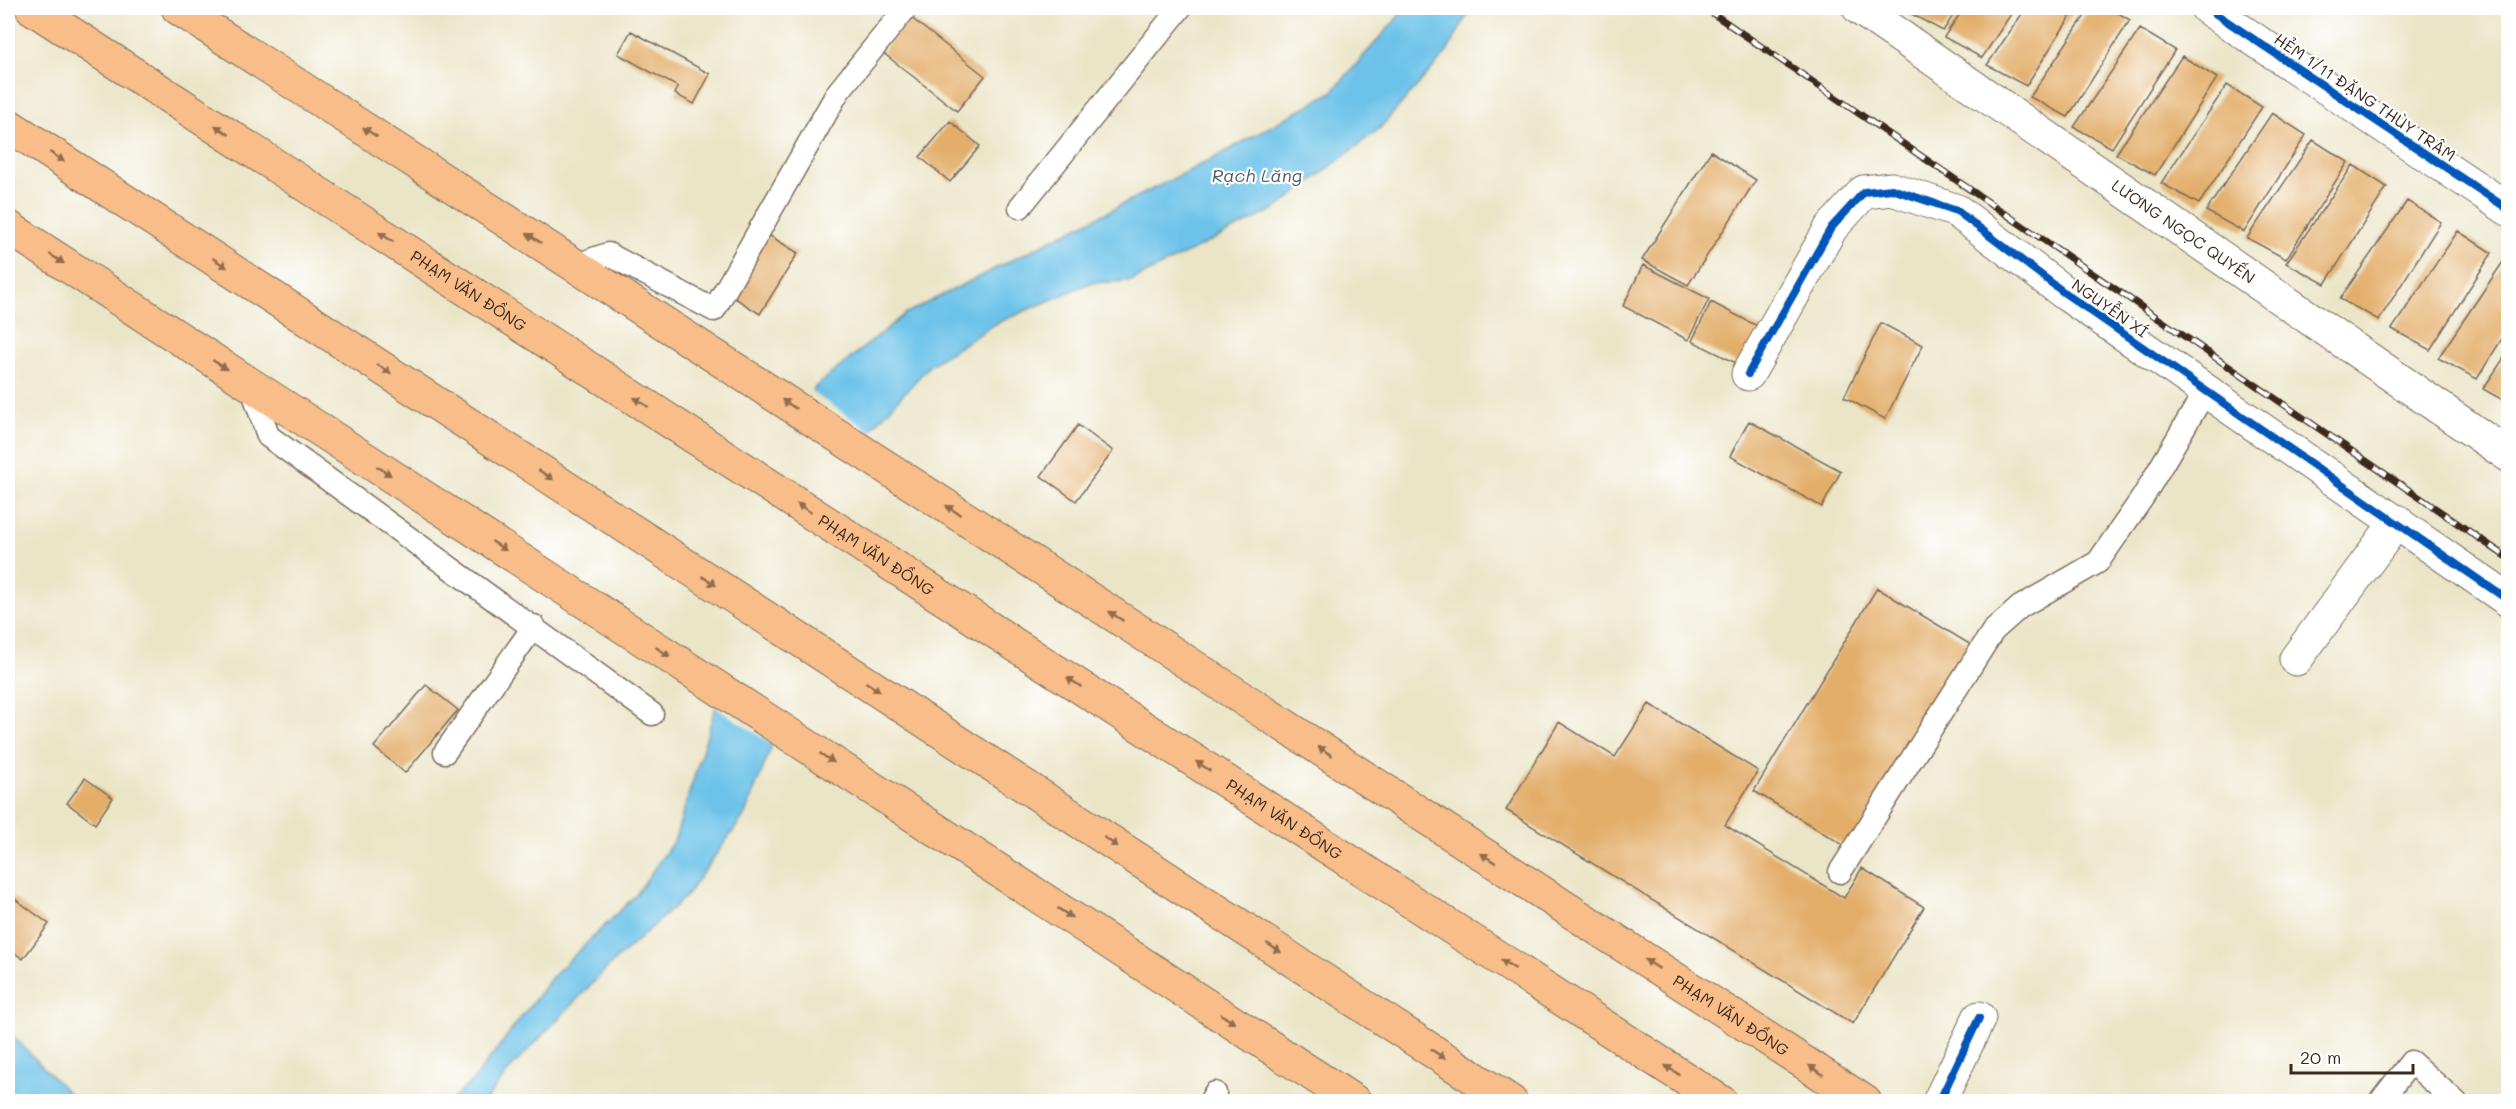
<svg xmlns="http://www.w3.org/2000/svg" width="2516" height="1109" font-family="Mali,sans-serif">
<rect width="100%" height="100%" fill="#fff"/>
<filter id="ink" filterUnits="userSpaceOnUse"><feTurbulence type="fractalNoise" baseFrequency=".0167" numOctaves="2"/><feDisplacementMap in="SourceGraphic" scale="12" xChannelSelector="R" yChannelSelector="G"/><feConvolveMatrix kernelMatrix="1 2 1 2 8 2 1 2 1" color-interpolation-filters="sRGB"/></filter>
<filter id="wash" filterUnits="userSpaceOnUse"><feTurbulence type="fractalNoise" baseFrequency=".008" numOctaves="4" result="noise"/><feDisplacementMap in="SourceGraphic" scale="24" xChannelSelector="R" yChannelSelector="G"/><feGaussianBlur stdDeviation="1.35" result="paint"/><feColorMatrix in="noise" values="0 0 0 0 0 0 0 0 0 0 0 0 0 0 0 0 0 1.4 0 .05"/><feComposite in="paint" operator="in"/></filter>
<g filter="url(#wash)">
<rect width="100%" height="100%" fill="#ebe5c8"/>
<!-- water -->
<path fill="#6cc2e9" stroke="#547684" stroke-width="1.5" d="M1406 8H1471L1447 52 1379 129 1277 208 1131 281 1090 283 995 324 930 365 872 428 771 748 744 816 686 896 608 967 511 1068 485 1101 450 1102 474 1079 553 976 636 895 675 839 814 388 905 314 1218 156 1332 92Z
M8 1031 76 1101H8Z"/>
<!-- pier -->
<path fill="#ebe5c8" d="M810 391 874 433 775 746 714 706Z"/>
<g id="blocks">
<!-- building -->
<path fill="#e3ae6a" d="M1906 8H1958L1943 31 1904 10Z
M1964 8H2015L1982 58 1944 37Z
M2026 8H2076L2026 86 1987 65Z
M2090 8H2110L2130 20 2068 117 2030 97Z
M910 17 985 76 957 111 882 52Z
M2140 29 2175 50 2112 148 2074 127Z
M631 31 710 74 694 104 675 94 678 87 618 54Z
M2182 56 2217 78 2155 175 2116 154Z
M2227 85 2262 107 2199 204 2161 183Z
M2272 113 2306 135 2244 232 2206 211Z
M950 121 980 146 950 182 920 157Z
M2313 140 2348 162 2286 259 2247 238Z
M1711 151 1756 180 1688 285 1642 260Z
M2353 165 2387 187 2325 284 2286 263Z
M2407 201 2441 222 2379 320 2340 299Z
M2458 231 2492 253 2430 350 2392 329Z
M767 234 798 253 760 314 730 295Z
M2505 259 2508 262V329L2477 379 2438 358Z
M1643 265 1709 299 1688 340 1623 306Z
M1711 302 1765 330 1746 368 1692 341Z
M1881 323 1923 345 1885 419 1844 397Z
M2508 352V403L2483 389Z
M1749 421 1841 471 1822 507 1730 456Z
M1078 425 1113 451 1076 501 1041 476Z
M1877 588 1976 648 1853 851 1754 791Z
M426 685 458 710 405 773 374 747Z
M1649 704 1758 771 1725 825 1844 898 1862 868 1924 907 1853 1024 1506 810 1559 722 1615 757Z
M85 778 113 798 95 824 67 803Z
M8 894 49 924 23 959 8 948Z"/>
</g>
</g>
<g filter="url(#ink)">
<use href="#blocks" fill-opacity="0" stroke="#796b5a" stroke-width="1.5"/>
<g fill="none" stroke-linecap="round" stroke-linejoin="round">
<!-- service casing -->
<g stroke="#796b5a" stroke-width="25">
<path id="service" d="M1020 207 1180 8
M576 265 608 254 714 310 838 92 906 8
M251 385 268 436 652 714
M445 752 534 626
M1840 872 1993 631 2020 607 2098 562 2143 497 2206 390
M1210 1102 1215 1093
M2380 1102 2411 1062 2456 1102"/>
</g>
<!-- minor casing -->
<g stroke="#796b5a" stroke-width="35">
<path id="minor" d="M2207 8 2508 209
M2296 659 2397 521
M1939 1102 1979 1018"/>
</g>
<!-- tertiary casing -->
<g stroke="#796b5a" stroke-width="35">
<g id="tertiary">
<path id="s1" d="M1859 8 2508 455"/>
<path d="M1748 374 1831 228 1864 192 1892 189 1957 211 2066 294 2508 600"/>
</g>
</g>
<!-- primary casing -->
<g stroke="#796b5a" stroke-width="35">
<g id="primary">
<path id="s2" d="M178 8 1865 1102"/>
<path d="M8 227 1355 1102"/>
</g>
</g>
<!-- trunk casing -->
<g stroke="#796b5a" stroke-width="35">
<g id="trunk">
<path id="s3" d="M32 8 1721 1102"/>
<path d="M8 125 1511 1102"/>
</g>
</g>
<!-- service -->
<use href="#service" stroke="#fff" stroke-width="22"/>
<!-- minor -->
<use href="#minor" stroke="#fff" stroke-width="33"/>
<!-- tertiary -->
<use href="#tertiary" stroke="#fff" stroke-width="33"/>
<!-- primary -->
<use href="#primary" stroke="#f8bd88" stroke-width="33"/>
<!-- trunk -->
<use href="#trunk" stroke="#f8bd88" stroke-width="33"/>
<!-- rail casing -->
<g stroke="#3b2a1e" stroke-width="7">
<path id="rail" d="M1705 8 2508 558"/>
</g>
<!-- rail -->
<use href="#rail" stroke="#fff" stroke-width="4.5" stroke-dasharray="14" stroke-linecap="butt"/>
<!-- cycleway casing -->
<g stroke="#fff" stroke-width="11">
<path id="cycleway" d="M2207 8 2508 209
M1748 374 1831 228 1864 192 1892 189 1957 211 2066 294 2508 600
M1939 1102 1979 1018"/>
</g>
<!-- cycleway -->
<use href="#cycleway" stroke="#0057b8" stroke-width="8"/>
</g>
<!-- one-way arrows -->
<defs><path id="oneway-solid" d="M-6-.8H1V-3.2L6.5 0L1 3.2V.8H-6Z" transform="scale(1.5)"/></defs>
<g fill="#906c4e">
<use href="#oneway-solid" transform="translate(222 130) rotate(-147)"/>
<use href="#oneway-solid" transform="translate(370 132) rotate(-147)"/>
<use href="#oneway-solid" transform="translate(57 157) rotate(33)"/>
<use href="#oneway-solid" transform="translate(386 237) rotate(-147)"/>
<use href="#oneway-solid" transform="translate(534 238) rotate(-147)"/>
<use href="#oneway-solid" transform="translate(57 259) rotate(33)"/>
<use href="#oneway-solid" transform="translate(220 263) rotate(33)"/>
<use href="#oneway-solid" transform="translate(220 365) rotate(33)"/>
<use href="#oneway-solid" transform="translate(384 369) rotate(33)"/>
<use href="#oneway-solid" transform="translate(641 402) rotate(-147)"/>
<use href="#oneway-solid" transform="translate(789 404) rotate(-147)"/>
<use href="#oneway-solid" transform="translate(384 471) rotate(33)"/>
<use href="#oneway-solid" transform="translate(546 475) rotate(33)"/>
<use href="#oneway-solid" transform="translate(804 508) rotate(-147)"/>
<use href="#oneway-solid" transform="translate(953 510) rotate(-147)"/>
<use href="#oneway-solid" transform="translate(499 546) rotate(33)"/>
<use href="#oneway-solid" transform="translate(709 581) rotate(33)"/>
<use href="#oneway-solid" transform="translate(1116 616) rotate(-147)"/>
<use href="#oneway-solid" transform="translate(663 652) rotate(33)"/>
<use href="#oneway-solid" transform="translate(1074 682) rotate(-147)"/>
<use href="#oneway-solid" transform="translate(873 687) rotate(33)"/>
<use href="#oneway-solid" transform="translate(1325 751) rotate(-147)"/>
<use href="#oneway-solid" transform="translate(827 758) rotate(33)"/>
<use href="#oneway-solid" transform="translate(1203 766) rotate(-147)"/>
<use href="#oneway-solid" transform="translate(1111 842) rotate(33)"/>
<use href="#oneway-solid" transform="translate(1488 858) rotate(-147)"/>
<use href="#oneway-solid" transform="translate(1065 913) rotate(33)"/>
<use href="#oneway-solid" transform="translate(1274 948) rotate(33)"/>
<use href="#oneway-solid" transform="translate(1508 964) rotate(-147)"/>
<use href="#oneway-solid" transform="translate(1652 964) rotate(-147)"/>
<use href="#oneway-solid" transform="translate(1228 1019) rotate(33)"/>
<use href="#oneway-solid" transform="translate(1438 1054) rotate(33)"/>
<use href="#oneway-solid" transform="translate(1672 1070) rotate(-147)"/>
<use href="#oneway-solid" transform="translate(1816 1070) rotate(-147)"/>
</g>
</g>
<g text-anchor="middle" stroke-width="4.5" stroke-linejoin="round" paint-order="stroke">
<!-- street labels -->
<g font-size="16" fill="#3b2a1e" stroke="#fff">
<text transform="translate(2365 97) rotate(34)" y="6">HẺM 1/11 ĐẶNG THÙY TRÂM</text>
<text dy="6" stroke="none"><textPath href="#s1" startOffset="394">LƯƠNG NGỌC QUYẾN</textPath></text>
<text dy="6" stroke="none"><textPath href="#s3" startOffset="520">PHẠM VĂN ĐỒNG</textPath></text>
<text transform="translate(2110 308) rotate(35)" y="6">NGUYỄN XÍ</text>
<text dy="6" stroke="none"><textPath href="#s3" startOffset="1006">PHẠM VĂN ĐỒNG</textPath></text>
<text dy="6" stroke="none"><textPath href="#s3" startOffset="1492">PHẠM VĂN ĐỒNG</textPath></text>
<text dy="6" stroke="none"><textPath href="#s2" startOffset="1851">PHẠM VĂN ĐỒNG</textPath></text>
</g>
<!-- water labels -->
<g font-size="18" font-style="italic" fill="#4c5f65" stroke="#fff">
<text x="1257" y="182">Rạch Lăng</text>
</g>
</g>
<!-- margin -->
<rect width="2516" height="1109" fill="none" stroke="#fff" stroke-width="30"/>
<!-- scale -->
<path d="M2291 1064v9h122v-9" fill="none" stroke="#3b2a1e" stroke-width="3"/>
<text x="2300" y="1064" font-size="18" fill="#3b2a1e" stroke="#ffffff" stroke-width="4.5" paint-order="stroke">20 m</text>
</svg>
